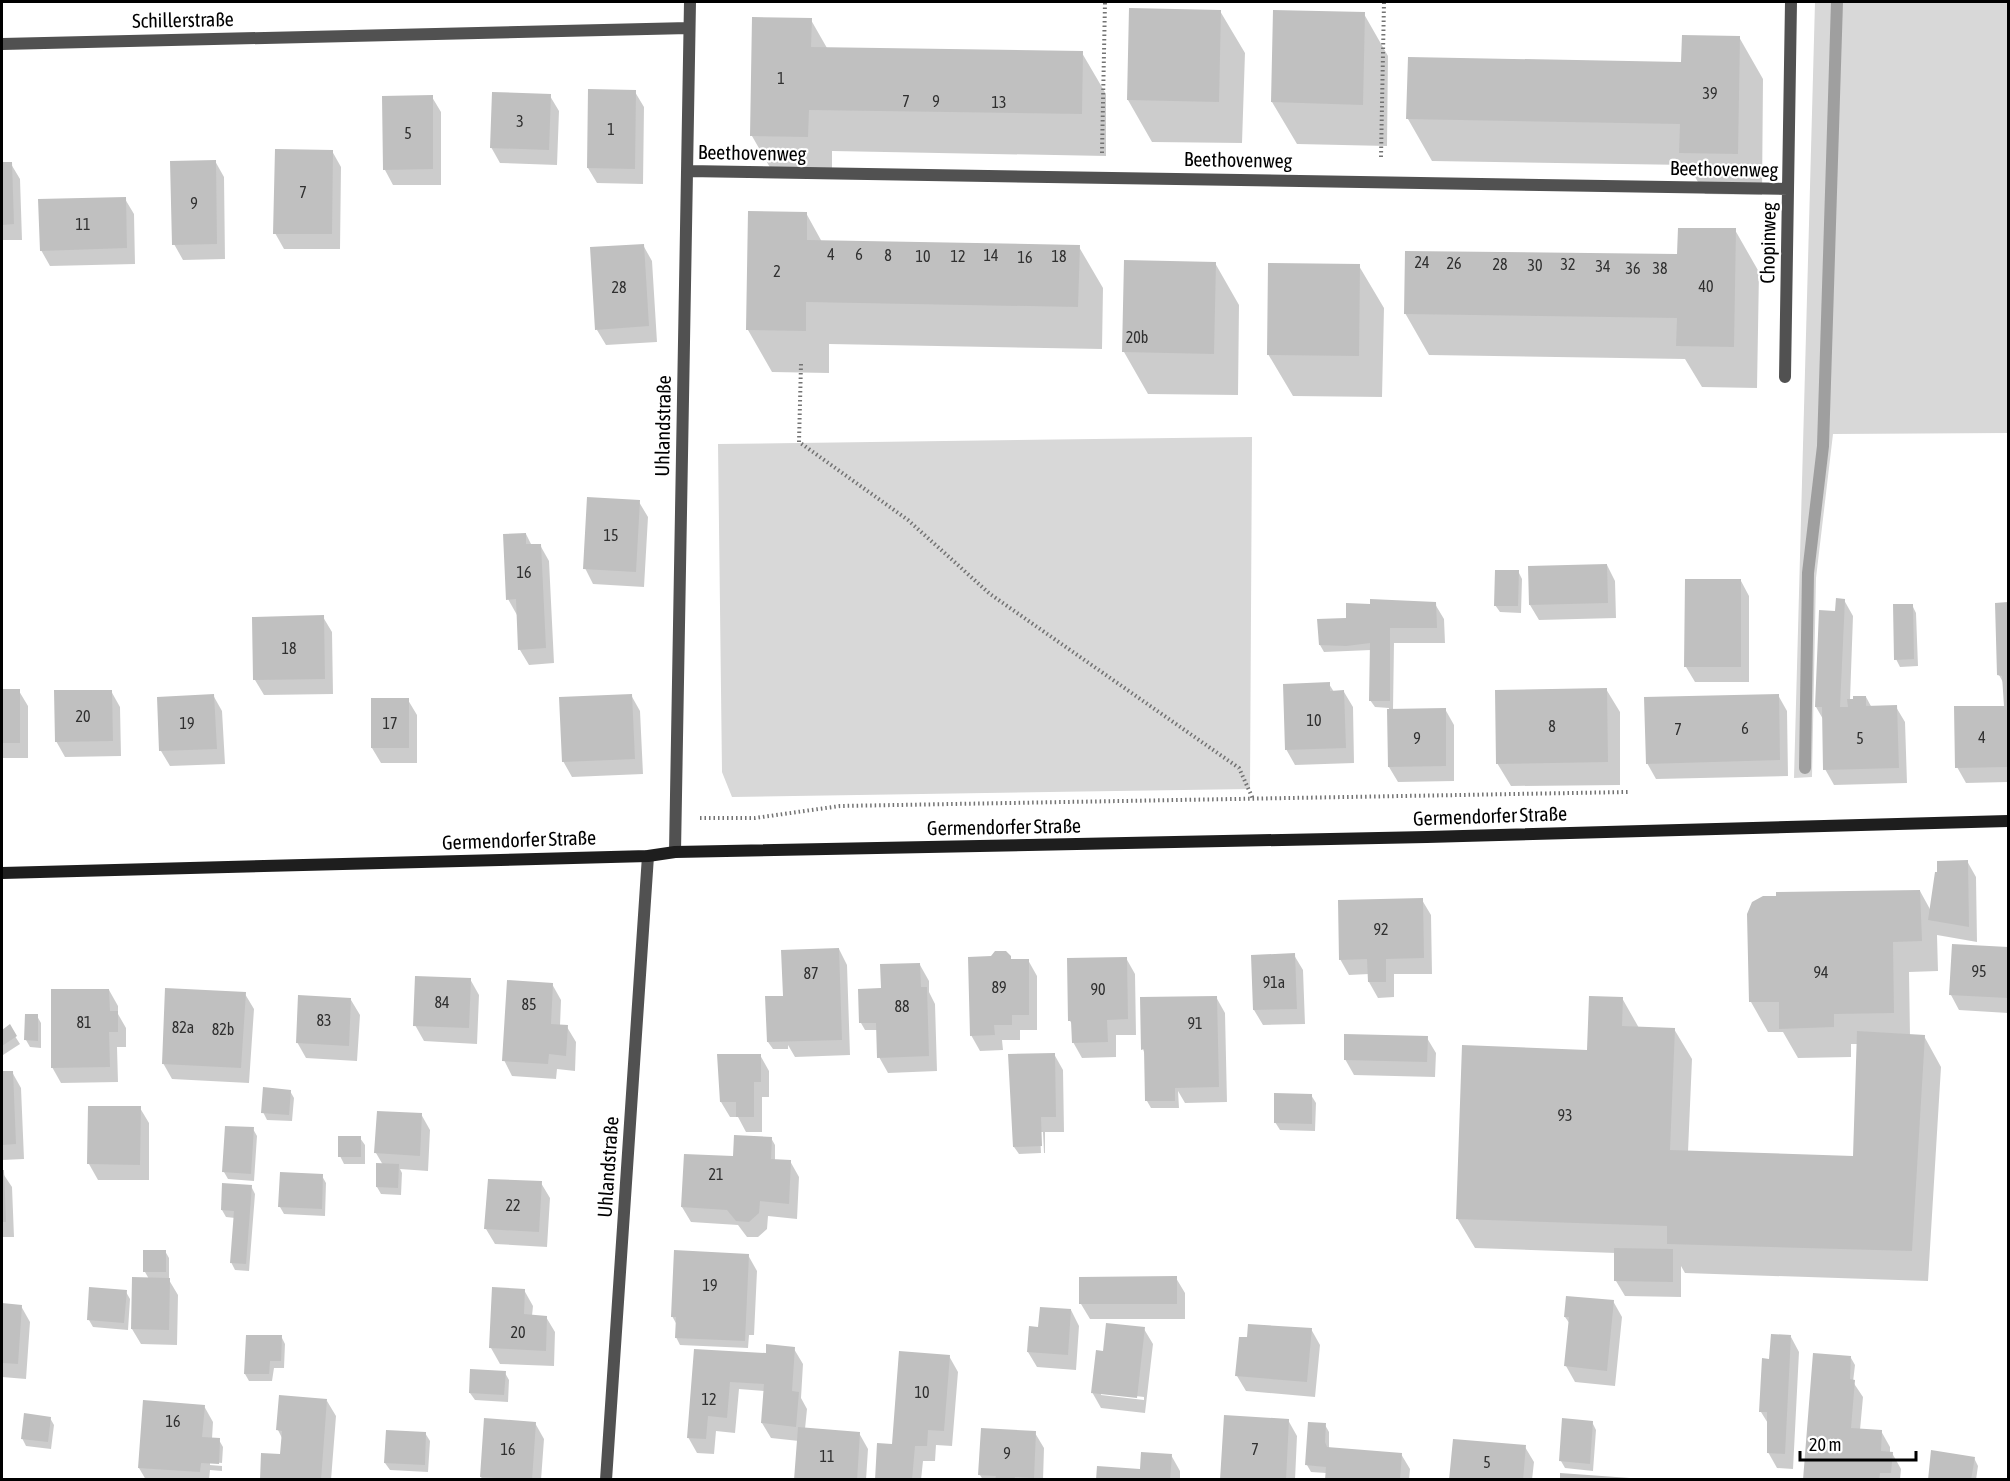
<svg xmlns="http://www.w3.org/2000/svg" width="2010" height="1481" font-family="'Asap Condensed',sans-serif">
<rect width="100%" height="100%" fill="#fff"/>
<!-- green -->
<path fill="#d8d8d8" d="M1815 2H2008V433L1833 434 1816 578 1812 777 1794 778Z
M1252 437 1250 789 732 797 722 772 718 444Z"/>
<!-- shadow -->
<path fill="#0003" fill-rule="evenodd" d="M1220 11 1245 53 1242 143 1152 142 1128 100Z
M1275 12 1364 14 1388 56 1387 146 1297 144 1272 102Z
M811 20 827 48 1082 53 1106 94V156L832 151V178H776L752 136Z
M1739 37 1763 79 1762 195 1705 194 1688 165 1432 161 1408 119 1409 59 1683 63Z
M635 92 644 107 643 184 597 183 588 168Z
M550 96 559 111 557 165 500 163 491 147Z
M432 97 441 112V185H393L385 170Z
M332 151 341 167 340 249H284L275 233Z
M215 161 224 177 225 259 183 260 174 244Z
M2 164H11L20 179 22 240H2Z
M125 199 134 214 135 264 50 266 41 250Z
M806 213 822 242 1079 247 1103 288 1102 349 829 344V373L772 372 748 330Z
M1735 230 1759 272 1757 388 1702 387 1685 359 1429 355 1405 313 1679 256Z
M643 245 652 261 657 342 606 345 597 330Z
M1215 263 1239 305 1238 395 1148 394 1124 352Z
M1359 266 1384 308 1382 397 1293 396 1268 354Z
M639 502 648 517 644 587 593 584 585 568Z
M526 534 532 546 540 545 549 561 554 663 529 665 520 650 517 615 508 599Z
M1607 565 1615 581 1616 618 1539 620 1530 605Z
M1518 571 1522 579 1521 613 1500 612 1495 605Z
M1741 581 1749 596V682H1695L1686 667Z
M1844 600 1853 616 1850 700 1866 697 1872 708 1896 707 1905 722 1907 783 1834 785 1825 769 1823 719 1816 707 1837 612Z
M1435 604 1444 619 1445 643H1394L1393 710 1445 709 1454 725V781L1398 782 1389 767V708L1375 707 1370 700 1371 650 1324 652 1320 645 1347 619Z
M1997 604H2008V782L1966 783 1957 767 2006 707 2004 684 1999 675Z
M1912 605 1916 613 1918 666 1900 667 1896 659Z
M323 617 332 632 333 694 264 695 255 680 254 619Z
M1329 684 1334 692H1344L1353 707 1354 763 1295 765 1286 749Z
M1606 689 1620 712V785L1511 786 1497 763Z
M2 691H19L28 706V758H2Z
M111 691 120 707 121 756 65 757 56 741Z
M213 695 222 711 225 764 170 766 161 751 159 698Z
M631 695 640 711 643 774 572 777 563 761Z
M1778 695 1787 711 1788 776 1656 779 1647 763Z
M408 700 417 715V763H381L372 748Z
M1967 861 1976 877 1977 942 1937 935 1938 971 1909 972 1910 1036H1924L1941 1067 1928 1281 1685 1273 1681 1266V1297L1625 1296 1616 1281V1253L1475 1248 1457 1218 1588 1051 1622 998 1639 1028 1674 1029 1692 1059 1688 1152 1854 1158 1858 1044H1851V1057L1798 1058 1783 1032H1768L1751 1002 1749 914 1920 891 1931 911Z
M1422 900 1431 915 1432 974H1394V997L1378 998 1369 982V974L1349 975 1340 959Z
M1953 945 2008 948V1013L1959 1010 1951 995Z
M839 949 847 965 850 1055 795 1057 788 1045V1049H773L768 1042 784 997Z
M1294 955 1303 970 1305 1024 1263 1025 1254 1010 1253 956Z
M1126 958 1135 974 1136 1035H1116V1057L1082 1058 1073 1042V1025L1070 1021Z
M1012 960H1028L1037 976V1030H1020V1040H1002L1003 1050 980 1051 971 1035Z
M920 965 929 981V992L935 1004 937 1071 888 1073 879 1057 878 1030H865L861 1023 860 990 882 989Z
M470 979 479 995 477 1044 424 1041 415 1025Z
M552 984 561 1000 560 1026 567 1027 576 1042 575 1071 557 1069 556 1079 512 1076 504 1060Z
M109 990 118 1006V1014L126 1028V1047H117L118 1082 61 1083 52 1067Z
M245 994 254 1009 249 1083 172 1079 163 1063Z
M1216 997 1225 1013 1227 1102 1185 1103 1178 1091 1179 1108H1151L1147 1101 1145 1055 1143 1049Z
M351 1000 360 1015 357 1061 306 1058 297 1042Z
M37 1016 41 1023V1048L30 1047 26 1040Z
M9 1027 20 1044 3 1055 2 1032Z
M1427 1038 1436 1053 1435 1077 1354 1075 1345 1059Z
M1054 1054 1063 1070 1064 1132H1045V1153H1044L1043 1132H1040L1041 1153 1019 1154 1014 1147Z
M760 1055 769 1071V1097H762V1132H746L738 1117H730L721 1102Z
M12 1072 21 1088 24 1159 2 1160V1073Z
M290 1091 294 1098 292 1121 267 1120 263 1112Z
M1311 1095 1316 1103 1315 1131 1280 1130 1275 1122Z
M89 1108H140L149 1123V1180H98L89 1164Z
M421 1114 430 1130 428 1171 400 1169 402 1173 401 1195 381 1194 377 1187 383 1165 376 1153Z
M253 1129 257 1136 254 1181 228 1179 224 1172Z
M360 1138 365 1145V1164H344L340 1156Z
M771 1138 775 1145V1160L790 1161 799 1177 797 1219 768 1216 767 1229 758 1237H747L738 1225 691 1222 682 1207 736 1158Z
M2 1172 12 1187 14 1237H2Z
M322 1176 326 1183 325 1216 284 1214 280 1207Z
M541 1183 550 1198 547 1247 495 1244 486 1229Z
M251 1186 255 1194 249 1271 235 1270 231 1262 235 1218 226 1217 222 1210Z
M165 1251 169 1258V1280L178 1295 177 1345 141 1344 132 1329 149 1279 145 1272Z
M748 1255 757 1271 754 1335H749L748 1348 680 1345 676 1337 677 1325 672 1316Z
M1176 1278 1185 1293V1319H1090L1081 1304Z
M524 1290 533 1306 532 1316 546 1317 555 1332 554 1366 500 1364 491 1348Z
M126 1292 130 1299 128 1330 93 1327 89 1320Z
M1613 1301 1622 1317 1615 1386 1575 1382 1566 1366 1570 1324 1565 1317Z
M2 1305 21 1306 30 1322 26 1379 2 1377Z
M1071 1310 1079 1326 1076 1370 1037 1367 1028 1352 1040 1328Z
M1144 1329 1153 1344 1145 1413 1101 1408 1092 1392 1104 1353ZM1101 1392 1144 1397V1400L1101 1395Z
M1311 1329 1320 1345 1315 1397 1246 1391 1237 1376Z
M281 1336 285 1344 284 1368H274L272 1381H249L245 1374Z
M1791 1337 1799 1352 1793 1469 1777 1468 1768 1452 1769 1425 1761 1412 1771 1360Z
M794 1349 803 1364 801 1398 807 1409 805 1429 859 1433 868 1449 866 1480H795L799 1441 771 1438 762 1423 764 1391 739 1389 735 1433 716 1431 714 1454 697 1453 688 1437 696 1350 767 1355Z
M949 1356 958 1372 952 1446 936 1445 935 1461H923L921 1480H876L894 1446Z
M1851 1358 1855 1365 1853 1382 1863 1397 1860 1430 1881 1431 1890 1447V1453H1892L1901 1469 1900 1480H1804Z
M505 1373 509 1380 508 1402 475 1400 470 1393Z
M327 1401 336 1416 331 1480H261L281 1456 282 1438 278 1430Z
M204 1406 213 1422 212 1439 219 1440 223 1447 222 1463 210 1462V1465L222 1466V1471L210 1470 209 1480H146L139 1468Z
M50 1418 54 1425 51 1449 26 1446 22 1438Z
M1288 1420 1297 1436 1295 1480H1222Z
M1592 1422 1596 1430 1593 1471 1565 1468 1561 1461Z
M535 1423 544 1439 541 1480H483L481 1477Z
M1325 1425 1329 1432V1449L1401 1454 1410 1469 1409 1480H1326V1473L1311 1472 1307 1465Z
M425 1433 430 1441 428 1472 390 1470 385 1463Z
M1035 1433 1044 1448 1043 1480H983L980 1475Z
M1525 1447 1534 1462 1532 1480H1451Z
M1171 1455 1180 1471V1480H1097L1141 1470Z
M1974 1458 1978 1466 1976 1480H1929Z"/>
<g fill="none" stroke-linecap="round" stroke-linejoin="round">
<!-- stream -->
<path stroke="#9f9f9f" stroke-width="12" d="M1805 768 1808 573 1823 446 1837 2"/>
</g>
<!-- building -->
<path fill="#c0c0c0" d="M1129 8 1221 10 1219 102 1127 100Z
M1273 10 1365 12 1363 105 1271 102Z
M752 17 812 18 811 47 1083 51 1082 114 809 110 808 137 750 136Z
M1682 35 1740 36 1738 154 1679 153 1680 124 1406 119 1408 57 1681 62Z
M588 89 636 90 635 169 587 168Z
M492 92 551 94 549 150 490 148Z
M433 95V169L383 170 382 96Z
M275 149 333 150 332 234H273Z
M216 160 217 244 172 245 170 161Z
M2 162H12L14 224 2 225Z
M126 197 127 248 40 251 38 199Z
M748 211 807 212V240L1080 245 1078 307 806 302V331L746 330Z
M1678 228H1736L1734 347 1676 346 1677 318 1404 314 1405 251 1677 254Z
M644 244 649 326 595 330 590 247Z
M1124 260 1216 262 1214 354 1122 352Z
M1268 263 1360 264 1359 356 1267 355Z
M587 497 640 500 636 572 583 569Z
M526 533V544H541L546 648 518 650 516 599 506 600 503 534Z
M1607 564 1608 603 1529 605 1528 566Z
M1495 570H1519L1518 606H1494Z
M1685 579H1741V667H1684Z
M1836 598 1845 599 1840 707H1848L1847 699H1853V696H1866V706L1897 705 1899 768 1823 770 1822 707H1815L1819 610 1835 611Z
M1370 599 1436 602 1437 628H1390V701H1369L1370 643 1346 646 1319 645 1317 619 1346 618V603L1370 604Z
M2008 602V767L1955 768 1954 706H2004L2002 676 1997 675 1995 603Z
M1893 604H1913L1914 659 1894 660Z
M324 615 325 679 253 680 252 617Z
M1330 682V691L1344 690 1346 748 1285 750 1283 684Z
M1607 688 1608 762 1496 764 1495 690Z
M2 689H20V743H2Z
M54 690H112L113 741 55 742Z
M214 694 217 749 159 751 157 697Z
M632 694 635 759 562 762 559 697Z
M1779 694 1780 760 1646 764 1644 697Z
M371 698H409V748H371Z
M1446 708V766L1388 767 1387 709Z
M1968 860 1969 927 1928 920 1935 872H1937V861Z
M1920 890 1922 941 1893 942 1894 1013 1834 1014V1027L1779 1029V1002H1749L1747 914 1752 902 1763 896H1776V892Z
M1423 898 1424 958 1386 959V982H1368L1367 959 1339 960 1338 900Z
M1952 944 2008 947V998L1949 995Z
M839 948 842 1040 767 1042 765 996H783L781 950Z
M995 951H1006L1011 956V959H1029V1015H1012V1025H994L995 1035 970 1036 968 957 991 956Z
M1295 953 1297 1009 1253 1010 1251 955Z
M1127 957 1128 1019 1107 1020 1108 1042 1072 1043 1071 1021H1068L1067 958Z
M920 963 921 987H927L929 1056 877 1058 876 1023H859L858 989 881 988 880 964Z
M415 976 471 978 469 1028 413 1026Z
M507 980 553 983 551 1024 568 1025 566 1056 549 1054 548 1064 502 1061Z
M165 988 246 992 241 1068 162 1064Z
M51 989H109L110 1011H118V1032H109L110 1067 51 1068Z
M298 995 351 998 349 1046 296 1043Z
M1217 996 1219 1087 1175 1088V1101H1145L1144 1049 1141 1050 1140 997Z
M1589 996 1623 997 1622 1026 1675 1028 1670 1150 1853 1156 1857 1031 1925 1035 1912 1251 1667 1244V1226L1456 1219 1462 1045 1587 1050Z
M25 1014H38V1041L24 1040Z
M10 1024 17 1036 2 1046V1030Z
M1344 1034 1428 1036 1427 1062 1344 1060Z
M1055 1053 1056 1117H1041L1042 1146 1013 1147 1008 1054Z
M717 1054H761V1082H754V1117H736V1102H720Z
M2 1071H13L16 1144 2 1145Z
M263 1087 291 1090 289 1115 261 1113Z
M1274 1093 1312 1094V1124L1274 1123Z
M88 1106H141L140 1165 87 1164Z
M377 1111 422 1113 420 1156 374 1153Z
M225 1126 254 1127 251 1174 222 1172Z
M734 1135 772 1137 771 1159 791 1160 789 1204 760 1201 759 1213 749 1222 736 1221 727 1210 681 1207 684 1154 733 1156Z
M338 1136H361V1157H338Z
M376 1163 399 1164 398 1188 376 1187Z
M2 1170H4L6 1222H2Z
M280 1172 323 1174 322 1209 278 1207Z
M488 1179 542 1181 539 1232 484 1229Z
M222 1183 252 1185 246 1264 230 1263 234 1211 221 1210Z
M1614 1248 1673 1249V1282L1614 1281Z
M143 1250H166V1272H143Z
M674 1250 749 1254 745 1341 675 1338 676 1317H671Z
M1177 1276V1304H1079V1277Z
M132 1277 170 1278 169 1330 131 1329Z
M89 1287 127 1290 124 1323 87 1320Z
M492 1287 525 1289 524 1314 547 1316 546 1351 489 1348Z
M1566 1296 1614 1300 1607 1371 1564 1366 1569 1317H1564Z
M2 1303 22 1305 18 1364 2 1363Z
M1040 1307 1071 1309 1068 1355 1027 1352 1029 1326 1038 1327Z
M1106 1323 1145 1327 1137 1398 1091 1393 1096 1350 1103 1351Z
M1248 1324 1312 1328 1307 1382 1235 1376 1239 1337H1247Z
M1771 1334 1791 1335 1785 1454 1767 1453V1412H1759L1762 1358 1769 1359Z
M246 1335H282L281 1361H270L269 1374H244Z
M766 1344 795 1347 792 1391 799 1392 796 1427 761 1423 764 1384 730 1382 727 1418 708 1416 706 1439 687 1438 694 1349 766 1353Z
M899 1351 950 1355 944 1431 928 1430 927 1446H915L912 1480H875L877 1443 892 1444Z
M1813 1353 1851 1356 1850 1379 1855 1380 1851 1428 1882 1430 1881 1451 1893 1452 1891 1473H1880L1879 1480H1803Z
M470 1369 506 1371 504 1395 469 1393Z
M279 1395 327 1399 321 1480H260L261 1453 280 1454 282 1431 276 1430Z
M143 1400 205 1405 202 1437 220 1438 219 1464 201 1463 200 1472 138 1468Z
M24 1413 51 1417 48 1442 21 1439Z
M1224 1415 1289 1419 1286 1480H1220Z
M484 1418 536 1422 532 1480 480 1477Z
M1562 1418 1593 1421 1590 1464 1559 1461Z
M1308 1422 1326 1423 1325 1442 1327 1447 1402 1453 1400 1480H1325L1326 1467 1305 1465Z
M798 1427 860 1432 857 1480H794Z
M981 1428 1036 1431 1034 1478 1015 1477 1014 1480H995L996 1476 978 1475Z
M386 1430 426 1432 425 1465 384 1463Z
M1453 1439 1526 1445 1523 1480H1449Z
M1931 1450 1975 1457 1971 1480H1928Z
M1141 1452 1172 1454 1170 1480H1096L1097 1466 1140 1469Z
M1560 1473 1630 1478V1480H1560Z"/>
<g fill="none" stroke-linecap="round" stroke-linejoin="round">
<!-- path -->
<path stroke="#737373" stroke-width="4" stroke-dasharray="1.5 3" stroke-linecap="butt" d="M1102 153 1105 2
M1381 157 1384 2
M801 364 799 442 908 520 990 594 1239 768 1253 799
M700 818H755L840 806 1628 792"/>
<!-- street -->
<path stroke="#515151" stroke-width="12" d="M2 44 689 28
M687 171 1788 189
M1785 377 1791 2
M675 852 690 2
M606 1480 648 856"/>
<!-- secondary -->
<path stroke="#1e1e1e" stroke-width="12" d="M2 873 648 856 675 852 1427 837 2008 821"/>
</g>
<g text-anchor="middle" stroke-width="4.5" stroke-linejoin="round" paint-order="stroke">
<!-- number labels -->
<g font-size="16" fill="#303030">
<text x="781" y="84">1</text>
<text x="1710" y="99">39</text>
<text x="906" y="107">7</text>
<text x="936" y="107">9</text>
<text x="999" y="108">13</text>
<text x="520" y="127">3</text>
<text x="611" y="135">1</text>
<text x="408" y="139">5</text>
<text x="303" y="198">7</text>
<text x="194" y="209">9</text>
<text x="83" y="230">11</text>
<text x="831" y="260">4</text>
<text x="859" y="260">6</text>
<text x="888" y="261">8</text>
<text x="991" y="261">14</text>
<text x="923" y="262">10</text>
<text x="958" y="262">12</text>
<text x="1059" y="262">18</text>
<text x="1025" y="263">16</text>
<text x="1422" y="268">24</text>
<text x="1454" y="269">26</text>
<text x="1500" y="270">28</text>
<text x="1568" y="270">32</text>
<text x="1535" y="271">30</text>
<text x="1603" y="272">34</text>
<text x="1633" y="274">36</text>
<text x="1660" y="274">38</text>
<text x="777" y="277">2</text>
<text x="1706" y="292">40</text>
<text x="619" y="293">28</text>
<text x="1137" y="343">20b</text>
<text x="611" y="541">15</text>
<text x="524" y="578">16</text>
<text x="289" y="654">18</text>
<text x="83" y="722">20</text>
<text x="1314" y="726">10</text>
<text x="187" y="729">19</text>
<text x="390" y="729">17</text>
<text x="1552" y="732">8</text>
<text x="1745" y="734">6</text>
<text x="1678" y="735">7</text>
<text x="1982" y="743">4</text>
<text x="1417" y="744">9</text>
<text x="1860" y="744">5</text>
<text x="1381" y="935">92</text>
<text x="1979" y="977">95</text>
<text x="1821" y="978">94</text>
<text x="811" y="979">87</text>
<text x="1274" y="988">91a</text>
<text x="999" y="993">89</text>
<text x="1098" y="995">90</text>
<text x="442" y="1008">84</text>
<text x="529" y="1010">85</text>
<text x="902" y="1012">88</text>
<text x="324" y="1026">83</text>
<text x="84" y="1028">81</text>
<text x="1195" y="1029">91</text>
<text x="183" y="1033">82a</text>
<text x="223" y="1035">82b</text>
<text x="1565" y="1121">93</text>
<text x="716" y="1180">21</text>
<text x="513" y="1211">22</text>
<text x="710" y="1291">19</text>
<text x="518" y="1338">20</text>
<text x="922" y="1398">10</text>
<text x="709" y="1405">12</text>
<text x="173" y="1427">16</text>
<text x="508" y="1455">16</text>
<text x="1255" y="1455">7</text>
<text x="1007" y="1459">9</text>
<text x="827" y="1462">11</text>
<text x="1487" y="1468">5</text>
</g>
<!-- street labels -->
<g font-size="20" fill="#000" stroke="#fff">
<text transform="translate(183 20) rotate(-1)" y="7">Schillerstraße</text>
<text transform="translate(752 153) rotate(1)" y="7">Beethovenweg</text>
<text transform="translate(1238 160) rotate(1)" y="7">Beethovenweg</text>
<text transform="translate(1724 169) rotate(1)" y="7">Beethovenweg</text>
<text transform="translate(1768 243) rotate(-89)" y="7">Chopinweg</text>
<text transform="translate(663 426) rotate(-89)" y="7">Uhlandstraße</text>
<text transform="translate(1490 816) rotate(-2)" y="7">Germendorfer Straße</text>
<text transform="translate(1004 827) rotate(-1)" y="7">Germendorfer Straße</text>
<text transform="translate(519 840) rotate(-2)" y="7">Germendorfer Straße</text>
<text transform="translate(608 1167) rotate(-86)" y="7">Uhlandstraße</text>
</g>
</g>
<!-- border -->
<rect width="2010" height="1481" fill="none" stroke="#000000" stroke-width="6"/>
<!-- scale -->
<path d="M1800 1451v9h116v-9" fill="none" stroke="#000000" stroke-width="3"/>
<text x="1809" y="1451" font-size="18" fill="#000000" stroke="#ffffff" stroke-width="4.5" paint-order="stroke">20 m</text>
</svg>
